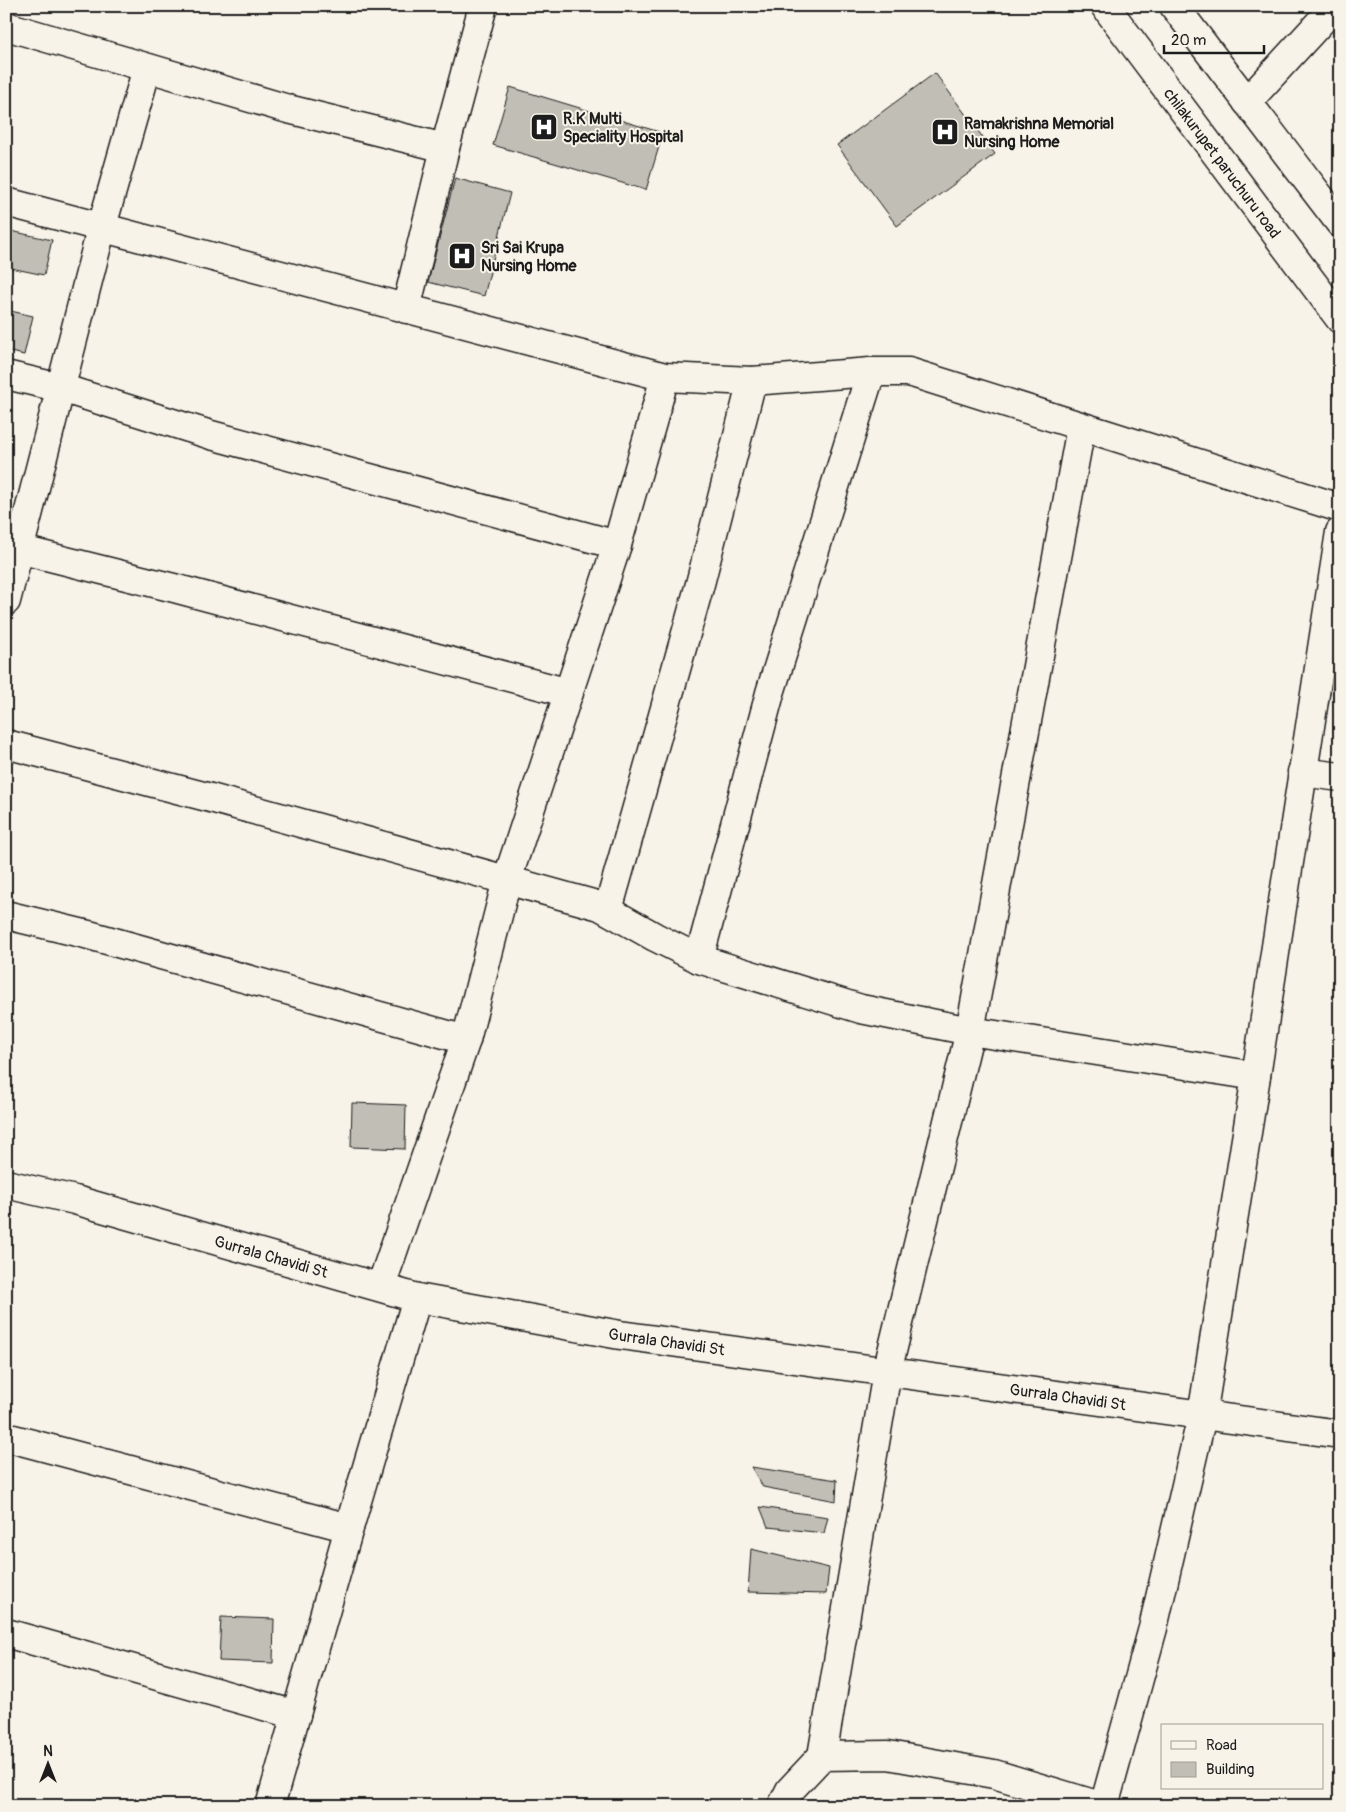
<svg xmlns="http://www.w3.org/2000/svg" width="1346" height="1812" font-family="Pangolin,sans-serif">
<rect width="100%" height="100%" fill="#f7f3e8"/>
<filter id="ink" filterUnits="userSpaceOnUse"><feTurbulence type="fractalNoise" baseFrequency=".02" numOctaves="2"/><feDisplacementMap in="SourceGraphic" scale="10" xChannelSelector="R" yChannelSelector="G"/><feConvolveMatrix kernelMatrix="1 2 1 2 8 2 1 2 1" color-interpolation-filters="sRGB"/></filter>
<g filter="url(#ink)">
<!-- building -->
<path fill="#c0beb5" stroke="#1c1c1c" d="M935 73 995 154 897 226 837 145Z
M510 87 663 133 646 190 493 145Z
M455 178 510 193 484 296 428 282Z
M6 230 52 240 44 275 6 267Z
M6 310 33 316 24 355 6 351Z
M352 1103 406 1105 405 1149 351 1147Z
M751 1467 837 1480 836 1501 763 1487Z
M760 1507 828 1517 824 1533 768 1527Z
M751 1549 829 1568 826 1594 748 1592Z
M221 1617 274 1619 273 1663 219 1661Z"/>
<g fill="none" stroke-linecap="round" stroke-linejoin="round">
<!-- minor casing -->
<g stroke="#1c1c1c" stroke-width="31">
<g id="minor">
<path id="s1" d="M1105 6 1340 319"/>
<path d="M1174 6 1340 223"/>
<path d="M6 26 288 109 445 148"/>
<path d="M1247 102 1335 6"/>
<path d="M6 202 665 377 752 381 871 372H909L1340 508"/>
<path d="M406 309 445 148 483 6"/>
<path d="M6 375 61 388 211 435 617 545"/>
<path d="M6 546 174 588 569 693"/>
<path d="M6 601 102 226 147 68"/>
<path d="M6 744 207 797 600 906 655 937 699 959 861 1009 970 1031 1256 1076"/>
<path d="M1302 772 1340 777"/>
<path d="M608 910 700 584 752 381"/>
<path d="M6 915 89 935 466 1040"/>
<path d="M699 959 770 693 871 372"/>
<path id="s2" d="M6 1184 75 1200 417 1298 620 1335 1340 1434"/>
<path d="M381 1286 466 1040 507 880 617 545 665 377"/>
<path d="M6 1437 349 1528 270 1806"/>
<path d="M349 1528 417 1298"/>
<path d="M6 1633 296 1715"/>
<path d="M822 1756 887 1372 970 1031 1081 427"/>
<path d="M782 1806 790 1790 822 1756 888 1755 994 1774 1100 1806"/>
<path d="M1104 1806 1153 1628 1202 1416 1256 1076 1340 532"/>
</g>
</g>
<!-- minor -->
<use href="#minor" stroke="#f7f3e8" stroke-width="28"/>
</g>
</g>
<!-- icons -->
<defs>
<g id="hospital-square" transform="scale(1.4375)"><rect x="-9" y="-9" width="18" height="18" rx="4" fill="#1c1c1c" stroke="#f7f3e8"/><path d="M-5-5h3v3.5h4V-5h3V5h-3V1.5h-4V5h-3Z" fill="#fff"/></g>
</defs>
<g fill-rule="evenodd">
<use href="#hospital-square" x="544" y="127"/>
<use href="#hospital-square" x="945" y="132"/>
<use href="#hospital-square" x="462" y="256"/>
</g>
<g text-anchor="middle" stroke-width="4" stroke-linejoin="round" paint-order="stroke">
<!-- poi labels -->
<g font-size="16" font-weight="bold" fill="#1c1c1c" stroke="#f7f3e8" text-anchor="start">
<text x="563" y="124">R.K Multi<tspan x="563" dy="18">Speciality Hospital</tspan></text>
<text x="964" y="129">Ramakrishna Memorial<tspan x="964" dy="18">Nursing Home</tspan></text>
<text x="481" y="253">Sri Sai Krupa<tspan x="481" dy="18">Nursing Home</tspan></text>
</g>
<!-- street labels -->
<g font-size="16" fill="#1c1c1c" stroke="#f7f3e8">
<text dy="6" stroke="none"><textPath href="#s1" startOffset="196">chilakurupet paruchuru road</textPath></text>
<text dy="6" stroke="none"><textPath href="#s2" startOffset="275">Gurrala Chavidi St</textPath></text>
<text dy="6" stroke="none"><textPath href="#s2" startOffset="680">Gurrala Chavidi St</textPath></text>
<text dy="6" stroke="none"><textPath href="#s2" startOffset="1085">Gurrala Chavidi St</textPath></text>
</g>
</g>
<!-- margin -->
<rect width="1346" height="1812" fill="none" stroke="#f7f3e8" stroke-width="25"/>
<rect x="12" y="12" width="1321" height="1787" fill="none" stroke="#1c1c1c" stroke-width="2" filter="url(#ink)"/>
<!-- legend -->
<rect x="1161" y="1724" width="162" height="65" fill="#f7f3e8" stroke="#9f9d96"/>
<rect x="1171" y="1741" width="25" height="8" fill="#f7f3e8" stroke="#9f9d96"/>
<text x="1206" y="1750" font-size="15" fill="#1c1c1c">Road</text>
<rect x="1171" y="1762" width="25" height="15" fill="#c0beb5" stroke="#9f9d96"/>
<text x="1206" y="1774" font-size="15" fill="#1c1c1c">Building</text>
<!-- north arrow -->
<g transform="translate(48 1764)" stroke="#f7f3e8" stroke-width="4" paint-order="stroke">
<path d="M0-4L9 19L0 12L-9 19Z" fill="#1c1c1c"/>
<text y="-8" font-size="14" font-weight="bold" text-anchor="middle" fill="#1c1c1c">N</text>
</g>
<!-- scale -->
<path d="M1164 45v8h100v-8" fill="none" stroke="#1c1c1c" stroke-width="2.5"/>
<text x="1171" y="45" font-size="15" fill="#1c1c1c" stroke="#f7f3e8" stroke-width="4" paint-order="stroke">20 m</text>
</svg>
